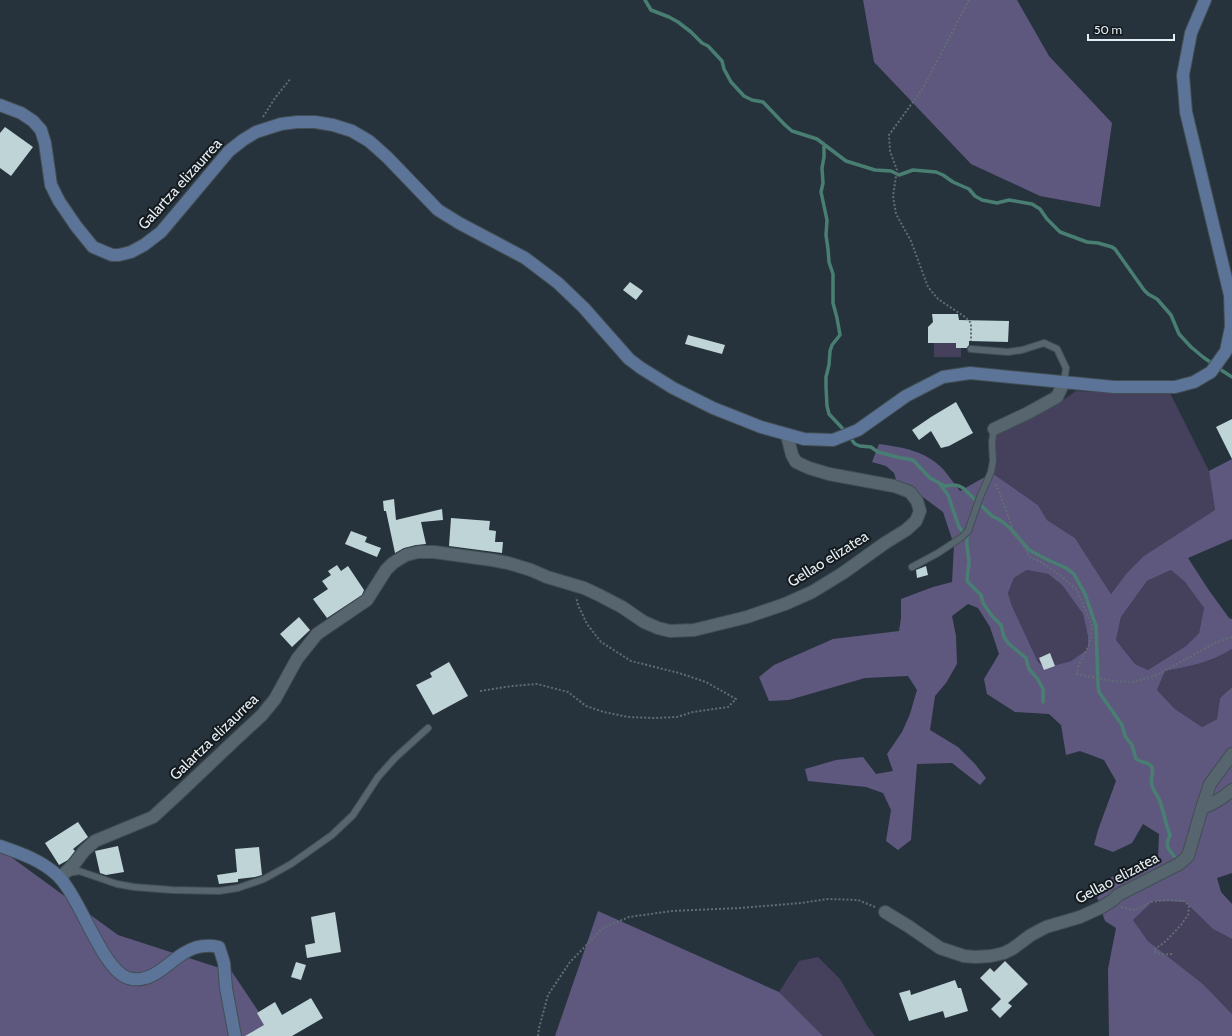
<svg xmlns="http://www.w3.org/2000/svg" width="1232" height="1036" font-family="Cabin,sans-serif">
<rect width="100%" height="100%" fill="#26333c"/>
<!-- green -->
<path fill="#45405c" d="M934 343H956V348H961V357H934Z
M1076 391 1143 394 1170 393 1209 471 1215 510 1180 534 1126 574 1111 594 1075 538 1047 520 1038 505 992 473 991 436 1056 405Z
M1027 570 1048 574 1062 585 1083 614 1088 637V649L1071 661 1045 668 1038 662 1012 606 1008 593 1014 578Z
M1171 570 1185 582 1204 608 1199 633 1186 646 1148 670 1135 664 1116 640 1121 617 1147 581Z
M1232 649V687L1220 698 1217 719 1202 727 1175 709 1157 690 1165 671C1191 666 1209 663 1232 649Z
M1153 901 1185 902 1213 929 1232 939V1014L1203 984 1148 941 1133 920Z
M818 957 840 979 868 1027 875 1036H823L779 992 799 961Z"/>
<!-- forest -->
<path fill="#5f587e" fill-rule="evenodd" d="M863 0H1017L1049 56 1112 123 1100 207 1040 196 971 164 874 62Z
M879 444C902 447 926 451 943 469 949 476 954 484 960 491L992 473 1038 505 1047 520 1075 538 1111 594 1126 574 1144 556 1215 510 1209 471 1232 459V539L1188 558 1208 589 1229 618 1232 619V649C1209 663 1191 666 1165 671L1157 690 1175 709 1202 727 1217 719 1220 698 1232 687V873L1217 878 1221 892 1232 904V939L1213 929 1185 902 1153 901 1133 920 1148 941 1203 984 1232 1014V1036H1109L1108 969 1116 928 1105 921 1094 888 1127 868 1158 858 1159 834 1143 824 1132 843 1113 852 1094 845 1098 830 1116 781 1104 760 1080 751 1066 755 1061 725 1049 714 1015 712 987 694 984 679 999 654 990 627 978 608 968 604 952 616 956 636 957 664 946 683 935 696 930 730 958 747 975 764 986 778 980 785 952 763 917 764 911 840 898 850 886 841 891 810 883 793 866 787 808 781 805 769 836 760 863 757 876 774 893 771 887 754 902 732 910 714 917 690 908 676 865 678 789 700 769 701 759 677 774 665 833 639 899 631 901 618V599L933 587 952 582 954 545 943 512 916 492 897 483 894 473 886 466 872 462ZM1027 570 1048 574 1062 585 1083 614 1088 637V649L1071 661 1045 668 1038 662 1012 606 1008 593 1014 578ZM1171 570 1185 582 1204 608 1199 633 1186 646 1148 670 1135 664 1116 640 1121 617 1147 581Z
M0 849 118 935 232 972 275 1036H0Z
M598 911 779 992 823 1036H555Z"/>
<g fill="none" stroke-linecap="round" stroke-linejoin="round">
<!-- stream -->
<path stroke="#497e72" stroke-width="3.5" d="M645 0 651 10 669 17 678 22 691 32 702 43 708 46 722 61 724 69 731 82 744 96 752 100 763 102 785 125 792 131 817 139 846 161 875 170 891 171 899 175 913 170 936 172 943 175 953 182 969 189 975 196 982 200 997 203 1009 200 1032 204 1040 209 1047 219 1060 232 1087 242 1098 243 1112 247 1115 249 1144 290 1148 294 1157 299 1171 315 1179 334 1191 347 1203 357 1213 364
M824 144V157L822 168 823 183 821 192 827 220 826 235 828 249 829 262 833 274V303L837 318 840 335 832 345 830 351 829 365 826 377V387L827 406 829 414 845 431
M1218 368 1232 377
M852 440 855 444 860 446 871 447 878 452 897 457 913 460 930 478 945 486 954 485 959 486 963 488 992 516 1000 520 1010 528 1029 550 1048 560 1066 568 1074 574 1085 594 1096 626 1098 685 1099 692 1122 725 1125 736 1132 745 1136 759C1141 763 1148 761 1152 767 1154 773 1150 779 1152 785 1153 791 1157 794 1159 799 1164 811 1165 823 1170 835 1165 846 1167 847 1174 856
M939 483 948 495 959 527 967 537C966 545 968 552 969 561 969 567 967 574 967 581L981 595 983 603 992 616 1001 625 1004 637 1009 644 1026 658 1029 669 1037 678 1043 689V702"/>
</g>
<!-- building -->
<path fill="#bfd4d6" d="M5 127 33 147 11 176 0 168V133Z
M630 282 643 291 636 300 623 290Z
M932 314H958L959 320 1009 321 1008 342 969 341V345L967 348H956V343H928V327L933 322Z
M688 335 725 345 722 354 685 344Z
M956 402 973 433 949 446 941 448 931 431 919 440 912 430 931 417Z
M1232 419V459L1216 427Z
M394 499 396 520 442 509 443 520 421 522 426 544 416 545 404 548 395 553 386 511H384L383 501Z
M451 518 490 521 489 530 496 531 495 542H503L502 553 449 546Z
M351 531 367 537 365 542 381 548 377 557 345 544Z
M337 565 341 571 348 566 364 590 362 595 327 618 313 599 328 589 322 581 331 575 328 571Z
M926 566 928 575 917 578 916 570Z
M299 617 310 630 292 647 280 634Z
M1050 653 1055 666 1044 670 1039 658Z
M449 662 468 696 433 715 416 685 432 677 430 673Z
M78 822 88 837 73 849 75 851 68 860 59 865 45 843Z
M118 846 124 872 106 875 100 873 95 851Z
M259 847 262 875 255 877 238 879V882L219 884 217 875 237 872 235 849Z
M335 912 341 952 307 958 305 945 315 943 311 917Z
M1005 961 1028 984 1008 1003 1012 1006 1000 1018 991 1009 1001 999 980 978 990 968 994 972Z
M296 962 306 965 301 980 291 977Z
M955 980 958 988H961L968 1011 945 1018 943 1011 909 1021 899 993 910 990 911 995Z
M311 998 323 1018 292 1036H245L264 1025 257 1013 275 1002 282 1015Z"/>
<g fill="none" stroke-linecap="round" stroke-linejoin="round">
<!-- lane casing -->
<g stroke="#424e54" stroke-width="8">
<path id="lane" d="M971 349 1008 352 1022 350 1044 343 1057 349 1066 368 1064 382
M912 567 938 553 962 537 968 531 980 497 991 472 993 461 992 442 994 429
M68 873 79 871 117 884 134 887 172 890 219 891 238 888 264 879 291 864 332 835 353 815 378 777 395 758 428 728"/>
</g>
<!-- street casing -->
<g stroke="#424e54" stroke-width="14">
<path id="street" d="M994 429 1028 413 1057 397 1064 382
M1202 808C1213 804 1223 798 1232 790
M60 878 75 863 84 851 95 841 153 817 178 794 235 740 262 715 275 699 297 659 317 634 367 600 386 570 393 563 406 555 418 552H434L492 560 508 563 531 570 547 577 584 588 599 595 622 607 644 622 658 628 670 631 694 630 747 617 785 604 812 592 843 573 885 543 906 530 916 521 920 511 917 501 910 492 894 486 829 474 809 468 796 462 792 455 787 435
M885 912 908 926 940 948 964 956 975 957 991 956 1004 953 1012 949 1031 935 1046 927 1080 917 1102 907 1113 900 1118 895 1179 864 1188 856 1202 808 1210 784 1232 754"/>
</g>
<!-- secondary casing -->
<g stroke="#424e54" stroke-width="14">
<path id="secondary" d="M0 105 21 113 33 121 41 130 45 143 51 185 59 201 76 226 93 247 112 255H119L131 252 144 245 161 232 229 151 243 140 256 132 281 124 297 122H315L333 125 352 131 369 141 387 157 438 210 459 223 525 258 558 283 584 308 629 359 641 368 673 388 713 408 761 427 804 439 833 440 858 430 906 396 943 377 970 373 1114 387H1175L1194 382 1211 372 1226 351 1231 327 1230 295 1186 112 1183 75 1191 33 1205 0
M0 846C20 853 41 860 57 875 80 896 102 970 128 978 151 985 167 963 184 953 195 946 206 944 219 947L224 963 226 988 235 1036"/>
</g>
<!-- path -->
<path stroke="#616d75" stroke-width="2" stroke-dasharray="2 2" stroke-linecap="butt" d="M969 0 923 88 889 135 890 151 897 170 893 196 896 214 911 241 928 287 938 299 965 317 971 323V341
M263 117 275 98 291 78
M996 484 1013 529 1030 557 1041 562 1060 575 1077 590 1092 626 1090 643 1078 667 1077 674 1112 681 1133 682 1157 675 1215 643 1232 637
M480 691 512 686 537 684 568 692 586 706 604 712 628 717 654 718 677 717 693 712 728 707 736 699 706 682 679 673 631 661 601 642 587 624 578 605 576 597
M1121 907 1133 910 1142 907 1151 902 1168 900 1184 901 1189 906 1188 915 1181 925 1166 941 1154 950C1158 956 1166 954 1173 954
M538 1036 539 1028 548 995 570 962 603 928 629 917 672 911 740 908 801 903 828 899 858 900 875 907"/>
<!-- lane -->
<use href="#lane" stroke="#56656e" stroke-width="6"/>
<!-- street -->
<use href="#street" stroke="#56656e" stroke-width="12"/>
<!-- secondary -->
<use href="#secondary" stroke="#5c7498" stroke-width="12"/>
</g>
<g text-anchor="middle" stroke-width="4" stroke-linejoin="round" paint-order="stroke">
<!-- street labels -->
<g font-size="15" fill="#e5eef3" stroke="#141a1e">
<text transform="translate(180 184) rotate(-48)" y="5">Galartza elizaurrea</text>
<text transform="translate(828 559) rotate(-32)" y="5">Gellao elizatea</text>
<text transform="translate(214 737) rotate(-44)" y="5">Galartza elizaurrea</text>
<text transform="translate(1117 878) rotate(-28)" y="5">Gellao elizatea</text>
</g>
</g>
<!-- scale -->
<path d="M1088 34v6h86v-6" fill="none" stroke="#e5eef3" stroke-width="2"/>
<text x="1094" y="34" font-size="12" fill="#e5eef3" stroke="#141a1e" stroke-width="3" paint-order="stroke">50 m</text>
</svg>
